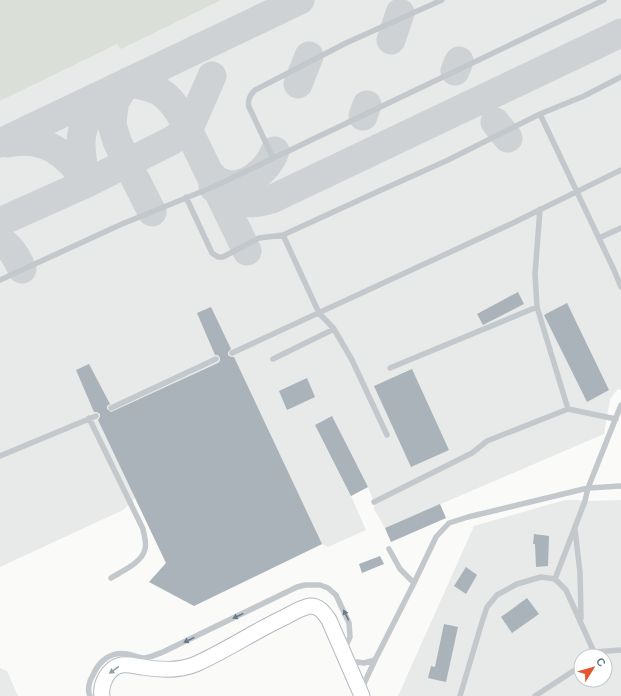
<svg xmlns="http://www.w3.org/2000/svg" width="621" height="696" font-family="Arial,sans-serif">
<rect width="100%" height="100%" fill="#fafaf8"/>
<!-- built -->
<path fill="#e8e9e9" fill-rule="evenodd" d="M0 0H621V390L618 389 610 399 604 434 385 528 374 509V502L368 487 351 496 366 530 328 547 322 544 194 606 166 563 135 498 123 510 0 567Z
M565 500H578L585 501 621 500V696H398L474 526ZM581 656H605V680H581Z
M0 668 7 671 18 696H0Z"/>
<!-- green -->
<path fill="#dadfd7" d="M0 0H221L121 49 117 44 0 101Z"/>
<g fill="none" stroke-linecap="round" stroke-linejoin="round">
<!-- taxiway -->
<path stroke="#ced2d4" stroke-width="29" d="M391 40 400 13
M455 71 459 61
M298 84 309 56
M363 116 367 105
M495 122 508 138
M0 143 300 0
M7 143C44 135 68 153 87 183
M208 171C212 175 215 180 220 182 242 193 268 170 275 151
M86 181C78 143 76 122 107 93
M213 187C230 204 250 206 272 199L621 33
M152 212 127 163 117 141 112 125 113 113 115 101 127 82C157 88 166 90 182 117L247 251
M0 222 87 183 171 141 183 133 191 124 212 76
M0 241C11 246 17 258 22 269"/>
</g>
<!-- building -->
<path fill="#aab3b9" d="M518 292 524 304 483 325 477 314Z
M567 303 609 390 587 402 544 315Z
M211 307 231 349 228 352V355L231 357H234L322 544 194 606 149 582 166 563 98 420 100 417V414L97 412H94L76 370 89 364 110 404 107 406V409L111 412 218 363 220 361V358L218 355H215L197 313Z
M412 369 449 450 411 467 374 386Z
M307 378 315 397 287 410 279 391Z
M332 416 368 487 351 496 315 425Z
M440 504 446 518 391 542 385 528Z
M534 534 549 536 548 566 536 567 535 544H533Z
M380 556 384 564 362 573 359 564Z
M466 567 477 575 466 594 454 586Z
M527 598 539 614 512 633 501 617Z
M444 624 458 627 446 682 428 678 431 666 435 667Z"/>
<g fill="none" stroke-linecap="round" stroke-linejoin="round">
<!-- secondary casing -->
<g stroke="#b3babf" stroke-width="17">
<path id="secondary" d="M102 696C100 684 108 668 121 665 128 664 135 666 142 667 159 670 180 671 196 664 227 650 255 631 285 617 293 613 302 607 310 606 320 606 324 613 329 620L362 696"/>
</g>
<!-- lane -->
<path stroke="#c3c8cc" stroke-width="5.5" d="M540 114 614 270 621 287
M273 158 249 107C247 100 250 95 255 90L346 43 442 0
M186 197 212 253 218 257H223L259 238 283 235 379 191 446 161 540 114 584 96 621 77
M540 209 535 274 537 307 568 409
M283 235 319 313 334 329
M599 238 621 228
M0 280 122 224 213 187 604 0
M232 353 513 223 621 170
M273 359 334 329 352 360 387 435
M390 368 537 307
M111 408 216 359
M89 418 143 529C144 536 147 543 145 549 142 563 122 571 111 578
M0 456 96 416
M374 502 472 453 487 441 568 409 616 419
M575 529 580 573 581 618
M389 549 400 569 414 583
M555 579 585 501 588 488 621 405
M594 652 621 650
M350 661 364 663 375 660
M361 690 375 660 414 583 436 537 449 523 468 517 588 488 621 486
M90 696C87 690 89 681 93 675 99 661 111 651 127 654 133 655 139 658 145 658 151 657 158 654 163 652L297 587 305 585H320L328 588 336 595 349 623 350 637 344 650
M460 696 482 622 487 607 497 595 517 584 541 577 555 579 566 590 594 652 591 656
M535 696 581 666"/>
<!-- secondary -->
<use href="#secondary" stroke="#fff" stroke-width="15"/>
</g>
<!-- one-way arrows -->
<defs><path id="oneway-solid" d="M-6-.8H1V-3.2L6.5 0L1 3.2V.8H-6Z"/></defs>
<g fill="#6a7a87">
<use href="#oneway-solid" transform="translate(346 615) rotate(-116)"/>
<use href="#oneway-solid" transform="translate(238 616) rotate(154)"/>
<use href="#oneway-solid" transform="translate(189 640) rotate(154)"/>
</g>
<use fill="#939fa8" href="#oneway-solid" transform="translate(114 670) rotate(144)"/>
<!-- north arrow -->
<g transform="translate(593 668) rotate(53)"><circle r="19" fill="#ffffff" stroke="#c1c8cd"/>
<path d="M0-3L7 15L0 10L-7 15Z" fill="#e4572e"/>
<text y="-6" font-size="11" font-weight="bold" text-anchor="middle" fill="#657683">С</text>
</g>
</svg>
